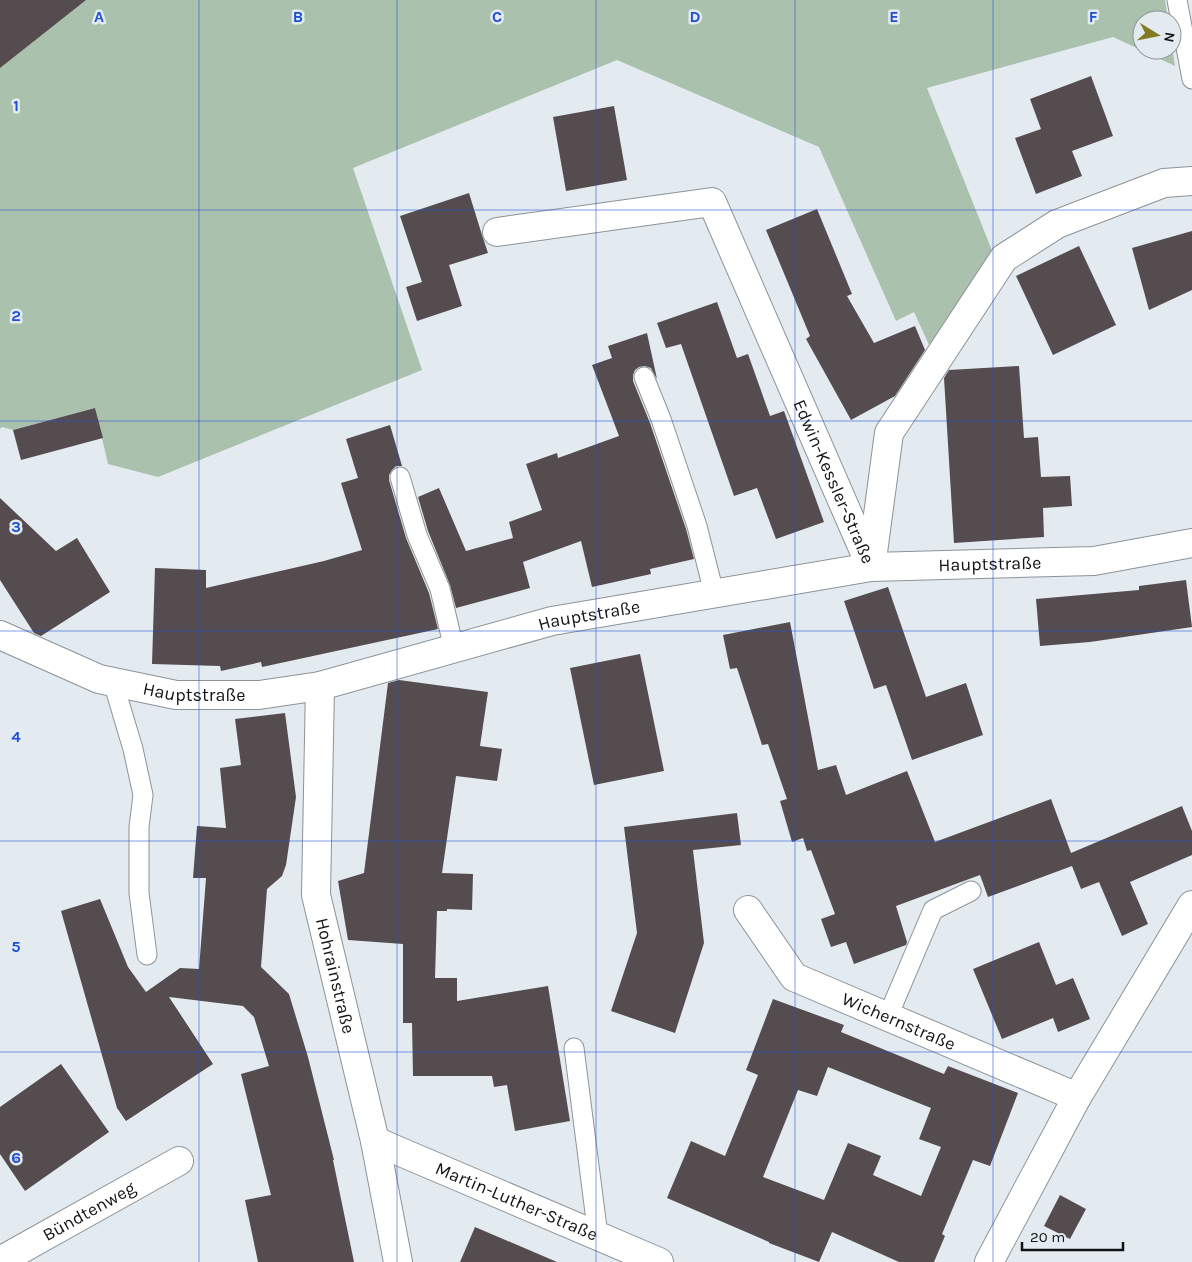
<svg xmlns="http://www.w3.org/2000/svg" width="1192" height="1262" font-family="Karla,sans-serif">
<rect width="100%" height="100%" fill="#e3ebf1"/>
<!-- green -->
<path fill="#aac1ad" d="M0 0H1165L1168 20H1142V50H1172V46L1175 66 1113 37 927 88 993 253 930 347 914 312 896 321 819 147 617 60 353 168 422 370 158 477 108 464 95 408 13 430 2 427 0 429Z"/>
<!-- building -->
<path fill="#554c50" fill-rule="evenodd" d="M0 0H86L0 68Z
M1091 76 1113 136 1072 151 1082 176 1036 194 1015 138 1041 129 1030 99Z
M614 106 627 180 566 191 553 117Z
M469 193 482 235 488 253 449 265 462 306 417 321 406 287 422 282 400 216Z
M817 209 852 294 847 296 874 343 915 326 925 350 895 396 851 420 806 339 810 336 766 230Z
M1192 231V290L1149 310 1132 248Z
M1079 246 1116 325 1053 355 1016 276Z
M717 302 737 358 748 354 770 416 784 411 824 522 776 539 757 488 734 496 681 344 666 348 657 323Z
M647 333 657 379 651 368 645 366 639 367 635 370 633 375V381L650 423 686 529 694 559 650 569 651 574 592 587 581 541 523 562 530 588 456 608 450 585 428 531 418 497 439 488 466 551 513 538 509 522 542 510 526 464 557 453 558 458 619 436 592 365 612 358 608 346Z
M1019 366 1024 438 1038 437 1041 477 1070 476 1072 506 1043 508 1044 537 954 543 944 378 949 370Z
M95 408 103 438 21 460 13 430Z
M390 425 402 466H396L392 470 389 475V480L406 538 429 593 438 629 262 667 261 662 221 671 220 666 152 664 155 568 206 570V588L324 561 362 550 341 483 358 478 346 439Z
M0 498 56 551 77 538 110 592 41 636 34 633 0 580Z
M1186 580 1192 627 1090 642 1040 646 1036 599 1139 590V586Z
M888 587 926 697 966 683 983 735 912 760 886 685 874 689 844 601Z
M790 622 818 770 836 765 846 795 907 771 935 842 1051 799 1071 853 1182 806 1192 831V855L1130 882 1148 924 1122 936 1099 882 1081 889 1072 866 988 897 980 875 896 906 907 942 906 945 854 964 846 942 831 947 821 919 835 914 811 850 807 851 803 838 792 842 780 801 787 799 768 744 762 745 737 668 730 669 723 635Z
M640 654 664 771 594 785 570 668Z
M399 680 488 692 480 746 502 749 497 781 456 776 442 873 473 874 472 910 447 909V911H437L435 978H457V1001L548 986 570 1121 515 1131 507 1085 494 1087 492 1076H413L412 1023H403V944L348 940 338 881 364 873 388 683Z
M285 713 296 797 286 865 282 876 267 889 261 967 289 994 308 1057 334 1160H333L354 1262H258L245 1200 271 1195 241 1074 269 1066 254 1017 243 1006 169 997 213 1064 126 1121 117 1108 61 911 100 899 128 967 146 992 180 968 199 969 206 878H193L197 826 226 828 220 768 241 765 235 719Z
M737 813 741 845 693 850 704 943 675 1033 611 1011 637 933 624 827Z
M1039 942 1056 985 1073 978 1090 1019 1058 1032 1053 1018 1002 1039 973 969Z
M773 999 844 1025 841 1032 944 1074 948 1066 1018 1093 990 1166 973 1160 942 1234 945 1236 934 1262H899L832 1232 819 1262 769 1243V1242L667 1198 691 1141 725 1156 758 1075 746 1070ZM828 1067 931 1108 919 1139 941 1147 921 1196 873 1175 881 1156 848 1143 824 1200 763 1177 798 1090 817 1096Z
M61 1064 109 1132 25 1191 0 1154V1107Z
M1060 1195 1086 1209 1070 1239 1044 1226Z
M475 1227 557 1262H460Z"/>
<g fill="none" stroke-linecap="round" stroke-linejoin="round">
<!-- service casing -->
<g stroke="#8c9399" stroke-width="21">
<path id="service" d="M1177 0 1192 79
M644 377 661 419 697 526 714 593
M400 477 417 535 440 589 454 649
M113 682 133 749 143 795 139 827V893L147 955
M888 1016 933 910 971 891
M574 1048 598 1236"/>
</g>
<!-- minor casing -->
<g stroke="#8c9399" stroke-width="30">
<g id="minor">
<path id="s1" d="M497 232 712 202 871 567"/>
<path d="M871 567 889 433 1004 258 1057 224 1164 183 1192 181"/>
<path id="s2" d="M0 635 99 679 176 695H259L320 686 552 621 871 567 1094 561 1192 543"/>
<path id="s3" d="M320 686 316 895 375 1141 398 1262"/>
<path id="s4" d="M748 910 794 977 1077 1097"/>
<path id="s5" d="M375 1141 659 1262"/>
<path id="s6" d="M0 1261 179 1161"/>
<path d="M989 1262 1077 1097 1192 905"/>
</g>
</g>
<!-- service -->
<use href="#service" stroke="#fff" stroke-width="19"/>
<!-- minor -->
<use href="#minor" stroke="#fff" stroke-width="28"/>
</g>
<!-- grid -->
<path fill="none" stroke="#1d4ed8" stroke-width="1" stroke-opacity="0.55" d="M199 0V1262M397 0V1262M596 0V1262M795 0V1262M993 0V1262M0 210H1192M0 421H1192M0 631H1192M0 841H1192M0 1052H1192"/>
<g text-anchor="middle" stroke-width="5" stroke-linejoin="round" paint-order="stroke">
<!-- street labels -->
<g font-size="18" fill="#111416" stroke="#e3ebf1">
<text dy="6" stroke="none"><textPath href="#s1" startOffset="522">Edwin-Kessler-Straße</textPath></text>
<text dy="6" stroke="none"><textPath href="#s2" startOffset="1015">Hauptstraße</textPath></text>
<text dy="6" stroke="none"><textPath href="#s2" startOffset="610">Hauptstraße</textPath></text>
<text dy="6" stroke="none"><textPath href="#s2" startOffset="205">Hauptstraße</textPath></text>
<text dy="6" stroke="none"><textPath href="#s3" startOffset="292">Hohrainstraße</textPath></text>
<text dy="6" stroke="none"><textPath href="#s4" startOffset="195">Wichernstraße</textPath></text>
<text dy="6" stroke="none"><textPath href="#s5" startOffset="154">Martin-Luther-Straße</textPath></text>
<text dy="6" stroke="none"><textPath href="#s6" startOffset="102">Bündtenweg</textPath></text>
</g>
</g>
<g font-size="16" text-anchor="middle" font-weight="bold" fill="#1d4ed8" stroke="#e3ebf1" stroke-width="5" stroke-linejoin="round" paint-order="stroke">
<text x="99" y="22">A</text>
<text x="298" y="22">B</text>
<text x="497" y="22">C</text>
<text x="695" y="22">D</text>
<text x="894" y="22">E</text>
<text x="1093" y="22">F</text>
<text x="16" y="111">1</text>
<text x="16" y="321">2</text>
<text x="16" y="532">3</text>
<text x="16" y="742">4</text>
<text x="16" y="952">5</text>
<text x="16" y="1163">6</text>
</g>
<!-- north arrow -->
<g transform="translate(1157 35) rotate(100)"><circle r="24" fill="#e3ebf1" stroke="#8f9599"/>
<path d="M0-4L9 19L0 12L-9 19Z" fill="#837b21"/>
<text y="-8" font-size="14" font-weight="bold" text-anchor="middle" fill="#111416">N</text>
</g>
<!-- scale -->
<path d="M1022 1242v8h101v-8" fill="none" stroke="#111416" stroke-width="2.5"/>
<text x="1030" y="1242" font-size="15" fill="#111416" stroke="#e3ebf1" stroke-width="4" paint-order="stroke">20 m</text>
</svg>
